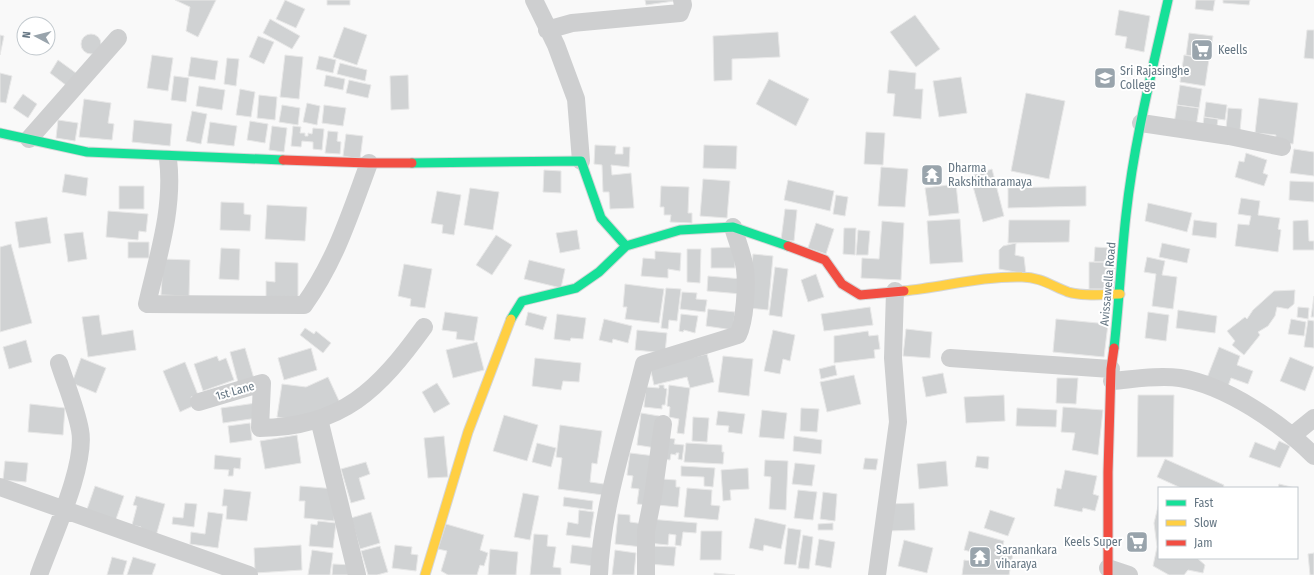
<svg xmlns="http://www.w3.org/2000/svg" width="1314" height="575" font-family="'Fira Sans Condensed',sans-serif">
<rect width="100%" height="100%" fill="#f9f9f9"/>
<!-- building -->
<path fill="#d0d2d3" stroke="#e8e8e8" d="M175 0H216L198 37 186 31 190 7Z
M285 0 305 9 296 28 276 19Z
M327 0H350V5H327Z
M645 0H674V1L646 5Z
M1196 0H1215L1213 11 1195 9Z
M1223 0H1250L1249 5 1223 3Z
M1119 10 1150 16 1144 52 1125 48 1127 37 1115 35Z
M915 15 940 49 916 67 890 32Z
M270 19 300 36 292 49 263 33Z
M344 27 367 35 357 65 333 57Z
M1307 30H1314V59L1304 58Z
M778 32 780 57 732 59V80L714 81 713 36Z
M1189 33 1213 36 1209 59 1186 55Z
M81 44a10 10 0 1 1 20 0a10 10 0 1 1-20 0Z
M0 35 4 36 0 55Z
M258 36 274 42 264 64 249 57Z
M152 55 173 58 168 91 147 88Z
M285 55 303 57 299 99 280 97Z
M1184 55 1209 59 1205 86 1180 82Z
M319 56 336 60 333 73 316 69Z
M191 57 218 61 215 80 188 76Z
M227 58 239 59 236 86 224 84Z
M58 60 80 76 71 89 50 73Z
M340 63 367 70 365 81 337 74Z
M889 70 916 73 915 89H923L921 119 893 116 895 94 887 93Z
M0 73 12 76 6 103 0 102Z
M326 75 345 79 343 90 324 86Z
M408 75 409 109 391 110 390 76Z
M174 76 189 78 186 102 171 100Z
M961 77 967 113 939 117 933 81Z
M769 79 809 99 796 126 756 104Z
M349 80 371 85 368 98 346 93Z
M1180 85 1202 89 1199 108 1177 105Z
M199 86 225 90 222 110 196 106Z
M240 89 255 92 251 117 236 115Z
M1026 93 1065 101 1049 179 1011 171Z
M23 94 37 104 28 118 13 108Z
M259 95 277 97 275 120 257 118Z
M1259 98 1298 103 1293 144 1275 142 1276 135 1255 133Z
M84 99 111 103 108 123 114 124 112 140 79 137Z
M1206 102 1227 105 1225 120 1204 117Z
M307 103 320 106 317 125 303 122Z
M282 105 300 108 298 125 279 122Z
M324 105 346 108 343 126 322 123Z
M1177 105 1199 108 1196 127 1174 124Z
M1228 108 1242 109 1240 131 1226 129Z
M192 111 207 114 201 144 186 141Z
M1204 117 1218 119 1216 133 1202 131Z
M58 120 78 123 75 141 56 138Z
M134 120 172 124 170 146 132 142Z
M250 121 268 124 265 143 247 140Z
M210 122 237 126 234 146 207 143Z
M272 126 287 128 284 152 269 150Z
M293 126 301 127 300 133H305V136H308V133L312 134 313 128 324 129 322 150 313 149V142L302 141 301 147 291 146Z
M328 131 338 132 337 141 341 142 340 154 325 153Z
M866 132 885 133 883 165 864 164Z
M346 134 363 136 360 159 343 156Z
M595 145 616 146 615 154H623V147H630L629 167 611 165 612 175 631 173 634 208 610 209 609 192H603L602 165 594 164Z
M704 145 737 146 736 169 703 168Z
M1294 149 1314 152V176L1290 173Z
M1246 153 1267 160 1263 173 1268 175 1264 186 1235 177 1239 161 1244 162Z
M881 167 908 169 905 207 878 206Z
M992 169 1004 216 983 222 970 176Z
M544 170 561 171V193L543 192Z
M65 174 88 178 86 196 62 192Z
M703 179 730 181 727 218 700 216Z
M788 180 834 191 830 211 784 200Z
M1290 181 1314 182V202L1289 200Z
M956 184 959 213 929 216 925 188Z
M119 186H144V209H119Z
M661 186 689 187 688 213H692V223L670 222 671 215H664V207H660Z
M1086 186V206L1008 208V188Z
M470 188 499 192 493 230 464 225Z
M437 191 461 195 454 235 442 233 443 225 431 223Z
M836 195 848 197 845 216 833 214Z
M1241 198 1260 201 1258 215 1280 218 1278 229 1281 230 1278 252 1235 246 1238 224 1249 225 1251 216 1238 214Z
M221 202 244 203V214L251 215 250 231 220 230Z
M1148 203 1192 213 1187 232 1145 221Z
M267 205 307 207 305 241 265 239Z
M785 209 797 210 794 241 781 240Z
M108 211 148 214 146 232 139 231 138 240 106 237Z
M47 217 51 243 19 248 15 222Z
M960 219 963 262 930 264 927 221Z
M1009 220H1070L1069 242 1008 243Z
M1194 220 1217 223 1216 238 1192 235Z
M1308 220 1309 241H1314V250H1293V221Z
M882 221 904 223 901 280 861 278 862 258 879 259Z
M816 223 834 229 826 254 808 248Z
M844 228H856L855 255 843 254Z
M577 230 580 249 560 253 556 233Z
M858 230 870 231 868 255H856Z
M83 232 87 259 68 262 64 234Z
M496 235 512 245 492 275 476 265Z
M128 242H149V258H128Z
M1016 243 1015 255 1024 257 1026 274 999 269V250L1003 246Z
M1162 243 1190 249 1187 263 1159 257Z
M11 244 32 323 0 332V247Z
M735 247V268H711V248Z
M1095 247 1111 248V262H1094Z
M221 248 240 249 239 280 219 279Z
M687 249H701L700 283 687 282Z
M655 251 681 253 680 271 668 269V278L641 276 643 258 655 259Z
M753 254 773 256 768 310 748 308Z
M1147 257 1165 261 1162 275 1177 277 1173 309 1152 306 1156 274 1144 272Z
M163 259 190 260 189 296 161 295Z
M529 260 565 269 561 288 524 279Z
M275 262 298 263V302H266V281L275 282Z
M1089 262H1115V289H1089Z
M404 264 432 269 425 308 410 306 411 299 398 296Z
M775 267 788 269 782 317 769 315Z
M816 274 824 297 808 302 801 280Z
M708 276 742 279 741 294 707 291Z
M625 284 664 289 659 323 625 319 627 307H623Z
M666 288 681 289 677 321 669 320 668 329 661 328Z
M1295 290 1294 304 1288 309 1277 307 1275 316 1268 326 1258 332 1260 335 1244 355 1232 345 1235 341 1227 331 1245 317 1247 319 1253 310 1274 291Z
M682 292 697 293 696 299 707 300 705 312 680 309Z
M1314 296V317H1311Z
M870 307 873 325 824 331 821 314Z
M1298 307 1309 308 1308 319 1297 317Z
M708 309 735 312 733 330 706 326Z
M1178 310 1217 316 1215 333 1176 328Z
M445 312 478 317 474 341 456 339 457 332 442 330Z
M528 312 547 317 543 330 525 325Z
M1148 312 1169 315 1166 341 1145 338Z
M557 314 586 318 583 339 571 338 570 341 554 339Z
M681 314 698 316 695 333 684 330 683 332 679 331Z
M99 315 102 335 133 330 136 350 88 357 82 317Z
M604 319 632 326 628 343 613 339 612 343 599 340Z
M1056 319 1108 324 1104 357 1053 352Z
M1291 319 1306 322 1304 336 1288 334Z
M1308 320 1314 321V348L1304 347Z
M305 328 314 334 316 331 331 343 323 353 300 335Z
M906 329 932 332 930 358 903 356Z
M637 330 667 333 665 353 635 350Z
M773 330 795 335 790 361 783 359 780 374 764 371Z
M868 331 869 336 878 335 880 349 874 350 875 358 834 363V336Z
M26 340 32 362 9 369 3 347Z
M477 342 484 370 453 378 446 350Z
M1219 347 1240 356 1237 365 1253 371 1248 384 1231 378 1228 386 1207 378Z
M245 348 255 382 239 386 230 352Z
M311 348 317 370 284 380 278 358Z
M707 354 714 382 690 388 687 377 654 385 650 367Z
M217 356 219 361 226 358 234 380 203 391 194 364Z
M723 356 753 359 749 396 718 392Z
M1290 357 1314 367 1305 391 1280 381Z
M81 358 106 368 96 393 72 383Z
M535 358 581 363 579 382 563 381 561 390 532 386Z
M185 362 198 395 191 397 195 405 180 412 163 371Z
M835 365 837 375 821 379 819 369Z
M943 373 947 393 926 397 922 377Z
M854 375 861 404 827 412 820 382Z
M328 377 340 403 302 421 277 417 282 384 306 387Z
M1057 378H1078L1076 404 1056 403Z
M437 383 450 404 434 413 422 392Z
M659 385H664V388L667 389 665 405H662V409L644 407 646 387 659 388Z
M669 385 690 388 684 434 677 433 679 419 669 417 670 407 667 406Z
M1004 395 1005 421 966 423 964 397Z
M1138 395H1174L1173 457H1137Z
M256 403 258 418 223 423 221 408Z
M30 404 65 408 63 435 28 432Z
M1063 407 1103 410 1098 455 1072 450 1075 433 1061 432Z
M801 408 819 409 817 432 800 431Z
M1017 408 1057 410 1056 427 1016 426Z
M762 410 787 413 784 439 759 437Z
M718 411 745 414 742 434 728 432 729 426 716 425Z
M641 413 659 416 656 448 637 445Z
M504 415 538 425 527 461 493 451Z
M693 417 709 418 707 442 692 441Z
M250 423 252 440 230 443 228 426Z
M560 425 602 431 597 464 592 463 590 482 604 484 603 495 558 489 562 458 556 457Z
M297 435 301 463 265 469 260 441Z
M444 436 448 477 428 478 424 438Z
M794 436 822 440 821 454 793 451Z
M666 438 675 439 674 444 684 445 682 460 678 459 679 453H676V455L671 454 670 460 663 459Z
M1279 441 1290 446 1280 468 1249 457 1255 442 1275 450Z
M537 443 556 448 551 467 532 462Z
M686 443 722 445V452H724L723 464 684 462Z
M630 453 655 456 649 505 637 504 639 489 631 488 633 476 627 475Z
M215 455 241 458 240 469 234 468 233 476H228L229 470 214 469Z
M977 456 989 457 988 469 975 467Z
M865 458 878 459 876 470 863 469Z
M1165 459 1224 485 1223 488H1181L1157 477Z
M765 460 788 461 786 510 769 509 771 477 764 476Z
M5 461 28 463 26 482 3 480Z
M946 461 948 486 919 489 917 464Z
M366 462 370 474 359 478 365 499 351 503 341 469Z
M795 463 815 465 812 486 792 484Z
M681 466 715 468 713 487 704 486V477L681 476Z
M748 468 749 489 730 490 731 500 723 501 721 470Z
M1065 470 1097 476 1093 494 1099 496 1095 511 1083 508 1082 512 1054 506 1057 488 1061 489Z
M661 479 676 480V487H680L678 507 657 505Z
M1279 484 1295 488H1278Z
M95 486 124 496 114 525 85 515Z
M300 486 336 489 334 521 304 518 305 501H299Z
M687 488 712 490 711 505 720 506 718 520 684 517Z
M224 489 251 492 247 521 226 519 227 506H222Z
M798 490 817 492 813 520 794 518Z
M823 492 837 494 835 521 820 519Z
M523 493 539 496 530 540 514 537Z
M136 496 165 504 156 536 140 532 141 527 132 525 137 506 133 505Z
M564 497 593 501 592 510 563 506Z
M1159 502V558H1197L1205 565 1203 573 1188 570 1184 575H1169L1153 566 1157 547 1154 523Z
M185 503 197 504 194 527 172 524 173 517 183 518Z
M914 503 915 530 888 531V504Z
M579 510 594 512 590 538 566 535 568 522 578 524Z
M990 510 1015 518 1008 536 984 528Z
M208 512 223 514 218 548 190 544 191 532 205 534Z
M371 512 380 543 360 549 351 518Z
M618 514 630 515V522L644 524 642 547 615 544Z
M755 518 786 525 781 549 764 545 763 551 749 548Z
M649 519 697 523 696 533 683 532 681 546 675 545 676 535 669 534 668 545 648 543Z
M318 521 336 523 333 548 309 546 311 524 317 525Z
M833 523V530H818V524Z
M446 524 484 535 480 550 488 553 484 566 480 565 477 575H448L441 571 447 551 438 549Z
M788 528 801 530 796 565 784 564Z
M701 531H722L721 560H700Z
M969 531 1004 541 1001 552 1013 554 1009 575H962L964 560 977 562 979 554 964 550Z
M534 534 548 535 547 546 556 547 553 567 561 568V575H530Z
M803 535 813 537 809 569 798 568Z
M819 539 835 542 831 568 815 565Z
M904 540 933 548 927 573 898 566Z
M301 545 302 570 255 573 254 548Z
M395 545 412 547 411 554 418 555 416 571 392 568Z
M572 545 596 548 594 566 570 563Z
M380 546 388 572 377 575H368L361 551Z
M651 546 676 547 674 566 649 564Z
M490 549 518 552 516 575H488Z
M312 550 333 553 330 575H308Z
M615 550 636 553 634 575H612Z
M1314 553V575H1310L1308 554Z
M112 557 127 561 123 575H107Z
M133 557 156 564 152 575H127Z
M333 564 352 565 351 575H332Z
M714 573 735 575H714Z"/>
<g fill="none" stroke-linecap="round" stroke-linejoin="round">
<!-- fast casing -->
<g stroke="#d5d6d7" stroke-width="11">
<path id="fast" d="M0 133 87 152 283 160
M412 163 581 161 601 218 626 246
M511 319 522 301 576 288 599 272 626 246 680 230 733 227 788 246
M1114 348C1119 304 1121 259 1126 215 1134 142 1152 71 1168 0"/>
</g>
<!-- slow casing -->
<g stroke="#d5d6d7" stroke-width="11">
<path id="slow" d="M904 291C943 287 982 276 1022 277 1040 277 1052 286 1068 292 1084 297 1104 294 1120 294
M425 575 468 432 511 319"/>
</g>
<!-- jam casing -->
<g stroke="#d5d6d7" stroke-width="11">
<path id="jam" d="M283 160 369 163H412
M788 246 825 260 842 284 860 295 904 291
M1108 575V472L1111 369 1114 348"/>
</g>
<!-- street -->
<path stroke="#cecfd0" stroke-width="18" d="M534 0 556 45 576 99 581 161
M547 30 572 23 680 13 683 5 682 0
M1141 123 1229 136 1282 147
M29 139 118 38
M168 159C174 208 158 256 147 304L304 305C336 260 350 214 369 163
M950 358 1111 369
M1112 381C1135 379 1158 375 1180 378 1226 385 1282 424 1314 456
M199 402 262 383 260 428C343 427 379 389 424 327
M319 419 357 575
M1293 435 1314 418
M0 487 249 575
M1108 568 1129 575
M39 575C51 540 87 465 80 430 76 408 66 385 59 363
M599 575C602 504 627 433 644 364L738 335C745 321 747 285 745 269 743 255 737 241 733 227
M646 575V531L653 496 663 424
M877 575 898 422 893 358 895 291"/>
<!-- fast -->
<use href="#fast" stroke="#16e098" stroke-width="9"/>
<!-- slow -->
<use href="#slow" stroke="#ffcf43" stroke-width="9"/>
<!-- jam -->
<use href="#jam" stroke="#f24e42" stroke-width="9"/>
</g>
<!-- icons -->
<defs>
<g id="supermarket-square" transform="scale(1.15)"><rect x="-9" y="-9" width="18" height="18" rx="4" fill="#99a4ac" stroke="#fff"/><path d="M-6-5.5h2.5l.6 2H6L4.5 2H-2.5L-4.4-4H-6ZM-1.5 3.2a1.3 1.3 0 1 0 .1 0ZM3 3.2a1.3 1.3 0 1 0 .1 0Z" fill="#fff"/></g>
<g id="school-square" transform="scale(1.15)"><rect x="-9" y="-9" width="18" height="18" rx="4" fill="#99a4ac" stroke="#fff"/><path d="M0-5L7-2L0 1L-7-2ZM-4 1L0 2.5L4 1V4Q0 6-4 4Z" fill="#fff"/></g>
<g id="temple-square" transform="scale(1.15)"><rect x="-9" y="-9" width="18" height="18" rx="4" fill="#99a4ac" stroke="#fff"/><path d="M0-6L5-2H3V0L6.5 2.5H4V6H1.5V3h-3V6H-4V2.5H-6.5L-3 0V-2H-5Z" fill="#fff"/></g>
</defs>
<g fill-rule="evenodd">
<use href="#supermarket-square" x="1202" y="50"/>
<use href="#school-square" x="1105" y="78"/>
<use href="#temple-square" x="932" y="175"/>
<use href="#supermarket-square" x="1137" y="542"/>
<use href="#temple-square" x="980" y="557"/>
</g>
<g text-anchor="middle" stroke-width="4" stroke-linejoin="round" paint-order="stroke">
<!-- poi labels -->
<g font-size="12" fill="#657683" stroke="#fff" text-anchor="start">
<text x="1218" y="54">Keells</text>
<text x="1120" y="75">Sri Rajasinghe<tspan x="1120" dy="14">College</tspan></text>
<text x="948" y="172">Dharma<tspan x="948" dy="14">Rakshitharamaya</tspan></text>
<text x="1122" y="546" text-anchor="end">Keels Super</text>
<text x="996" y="554">Saranankara<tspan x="996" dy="14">viharaya</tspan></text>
</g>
<!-- street labels -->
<g font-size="12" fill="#657683" stroke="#fff">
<text transform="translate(1108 284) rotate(-85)" y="4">Avissawella Road</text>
<text transform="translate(235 391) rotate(-16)" y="4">1st Lane</text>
</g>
</g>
<!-- legend -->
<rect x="1158" y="487" width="140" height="72" fill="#ffffff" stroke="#c1c8cd"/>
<rect x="1166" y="500" width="20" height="6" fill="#16e098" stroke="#c1c8cd"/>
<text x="1194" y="507" font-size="12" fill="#657683">Fast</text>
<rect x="1166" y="520" width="20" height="6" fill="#ffcf43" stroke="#c1c8cd"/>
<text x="1194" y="527" font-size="12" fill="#657683">Slow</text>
<rect x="1166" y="540" width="20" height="6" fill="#f24e42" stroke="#c1c8cd"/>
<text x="1194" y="547" font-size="12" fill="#657683">Jam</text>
<!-- north arrow -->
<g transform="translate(36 36) rotate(277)"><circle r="19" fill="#ffffff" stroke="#c1c8cd"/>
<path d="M0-3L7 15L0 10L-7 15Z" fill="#99a4ac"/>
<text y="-6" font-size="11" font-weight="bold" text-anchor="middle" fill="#657683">N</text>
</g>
</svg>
